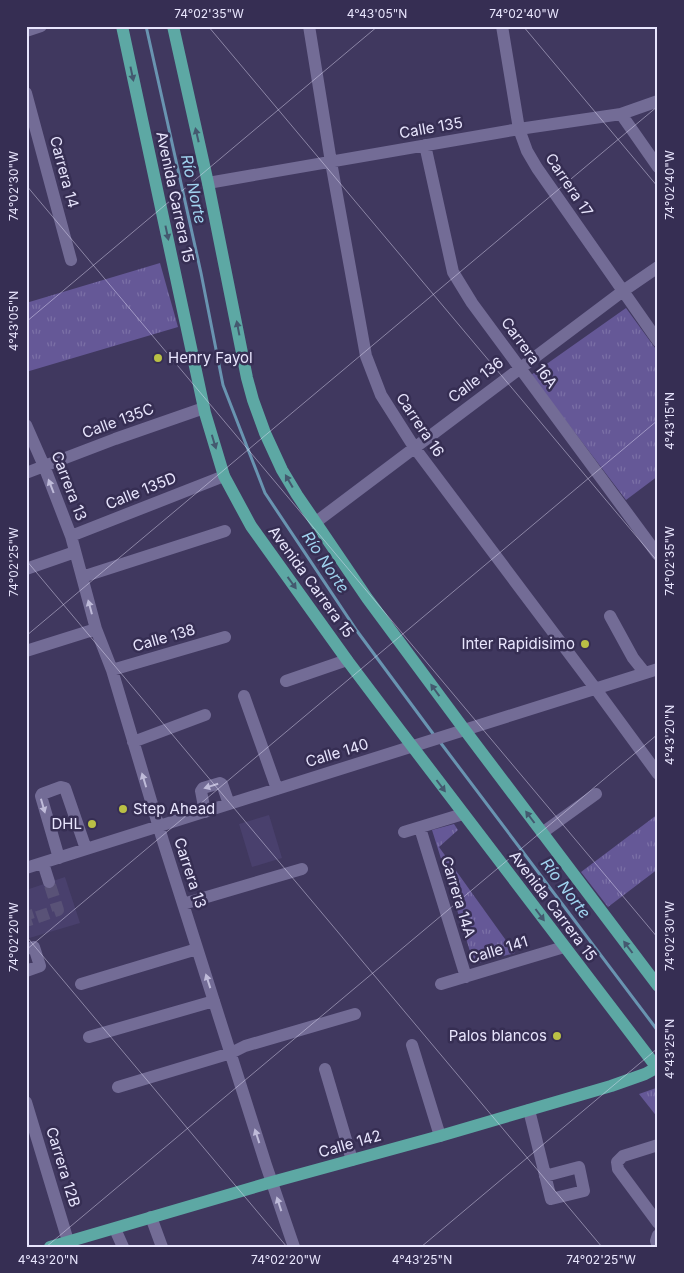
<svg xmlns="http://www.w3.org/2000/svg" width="684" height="1273" font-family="Inter,sans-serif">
<defs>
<pattern id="park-tufts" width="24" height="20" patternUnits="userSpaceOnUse" patternTransform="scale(1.25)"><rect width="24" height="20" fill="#655897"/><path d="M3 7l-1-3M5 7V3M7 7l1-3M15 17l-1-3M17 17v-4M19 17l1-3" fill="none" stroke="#7b70a6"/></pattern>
</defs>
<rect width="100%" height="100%" fill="#40385f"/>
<!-- built -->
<path fill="#49406d" d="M269 815 282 858 252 867 239 824Z
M65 877 80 923 26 939V890Z"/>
<!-- park -->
<path fill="url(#park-tufts)" d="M160 263 178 327 26 372V303Z
M626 308 658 352V476L626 500 531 375Z
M658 814V869L608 907 581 872Z
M454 824 458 830 439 847 515 953 474 964 432 830Z
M656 1088 658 1091V1118L639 1094Z"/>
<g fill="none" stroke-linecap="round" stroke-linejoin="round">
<!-- stream -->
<path stroke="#6994b1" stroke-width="3" d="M146 26 201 273 223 385 265 493 357 631 434 735
M440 742 658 1031"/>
<!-- minor-tunnel -->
<path stroke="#595277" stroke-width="12" stroke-dasharray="12 6" stroke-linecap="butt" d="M26 911 29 920 58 910 49 882"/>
<!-- minor -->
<path stroke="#736c96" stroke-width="12" d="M309 26 331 162 366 356 381 395 414 447 595 688 658 774
M502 26 519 129 527 151 537 168 658 341
M26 31 41 26
M26 93 71 260
M621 114 658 167
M425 145 453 272 472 303 658 555
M208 183 519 129 621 114 658 101
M26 425 44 466 71 536 96 629 112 670 163 841 266 1165 294 1247
M26 473 115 439 204 408
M316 522 623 291 658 267
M71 536 224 476
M26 569 75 552
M82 577 225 531
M610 616 633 658 645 673
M26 651 96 629
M112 670 225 637
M286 681 347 660
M244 696 277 789
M133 742 205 715
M205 812 201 791 203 788 220 783 222 784 229 804
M420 828 466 977
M404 832 463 814
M542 833 596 794
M59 858 41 796 42 794 61 787 65 788 86 849
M43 863 49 882
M26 868 658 669
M183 904 302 869
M26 949 34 947 40 966 26 971
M81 984 197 949
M441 984 564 947
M89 1037 214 1001
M412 1045 440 1136
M325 1069 352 1160
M118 1087 231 1053 245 1046 355 1014
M26 1102 68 1241
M529 1110 551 1199 584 1191 579 1167 545 1176
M658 1145 623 1156 617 1162 618 1169 658 1223
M151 1217 162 1247
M115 1229 123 1247
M658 1235 656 1241 658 1246"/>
<!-- major -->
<path stroke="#5da8a4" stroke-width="12" d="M122 26 205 413 224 476 251 526 347 660 399 729 658 1069
M173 26 208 183 247 378 253 400 265 433 282 470 297 495 367 598 464 729 658 986
M50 1247 272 1182 440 1136 611 1086 645 1074 658 1067"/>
</g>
<!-- one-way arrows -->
<defs><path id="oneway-solid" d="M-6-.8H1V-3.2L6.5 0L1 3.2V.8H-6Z" transform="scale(1.25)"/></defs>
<g fill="#44596f">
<use href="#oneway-solid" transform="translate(132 74) rotate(78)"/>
<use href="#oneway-solid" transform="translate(197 135) rotate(-103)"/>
<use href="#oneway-solid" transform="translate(167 233) rotate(78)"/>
<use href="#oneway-solid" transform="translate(238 328) rotate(-101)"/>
<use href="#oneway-solid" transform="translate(214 442) rotate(73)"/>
<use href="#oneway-solid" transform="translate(289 481) rotate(-120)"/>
<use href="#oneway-solid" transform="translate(292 583) rotate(54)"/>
<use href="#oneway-solid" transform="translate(435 690) rotate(-126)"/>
<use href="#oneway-solid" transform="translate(441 786) rotate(53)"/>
<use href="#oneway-solid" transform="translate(530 817) rotate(-127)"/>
<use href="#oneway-solid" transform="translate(540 915) rotate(53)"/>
<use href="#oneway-solid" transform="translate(628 947) rotate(-127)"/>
</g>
<g fill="#bfbbd9">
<use href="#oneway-solid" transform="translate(51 486) rotate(-111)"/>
<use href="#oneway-solid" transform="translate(90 607) rotate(-105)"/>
<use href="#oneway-solid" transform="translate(144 780) rotate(-107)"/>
<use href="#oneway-solid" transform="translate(211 786) rotate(163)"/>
<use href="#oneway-solid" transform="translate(43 806) rotate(74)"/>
<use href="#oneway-solid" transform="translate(208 981) rotate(-108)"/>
<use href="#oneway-solid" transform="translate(257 1136) rotate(-108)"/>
<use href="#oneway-solid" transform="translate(279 1204) rotate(-108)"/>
</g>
<!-- ticks -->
<path fill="none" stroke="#e8e5fd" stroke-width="1" stroke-opacity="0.45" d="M208 26 658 562M523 26 658 187M26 185 658 938M26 322 378 26M26 560 602 1247M26 636 658 106M26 936 287 1247M26 950 658 420M46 1247 658 734M421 1247 658 1048"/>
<!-- markers -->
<g fill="#bac045" stroke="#362e53" stroke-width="2">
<circle cx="158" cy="358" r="5"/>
<circle cx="585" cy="644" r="5"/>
<circle cx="123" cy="809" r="5"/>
<circle cx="92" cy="824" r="5"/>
<circle cx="557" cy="1036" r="5"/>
</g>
<g text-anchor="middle" stroke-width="5" stroke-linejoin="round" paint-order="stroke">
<!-- street labels -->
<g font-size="15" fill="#e8e5fd" stroke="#362e53">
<text transform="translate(431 128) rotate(-10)" y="5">Calle 135</text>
<text transform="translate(64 172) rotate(75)" y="5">Carrera 14</text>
<text transform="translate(569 185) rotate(56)" y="5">Carrera 17</text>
<text transform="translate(175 197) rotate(78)" y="5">Avenida Carrera 15</text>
<text transform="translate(529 353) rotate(54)" y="5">Carrera 16A</text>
<text transform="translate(476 380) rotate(-37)" y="5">Calle 136</text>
<text transform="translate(118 421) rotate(-20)" y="5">Calle 135C</text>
<text transform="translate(420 425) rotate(56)" y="5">Carrera 16</text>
<text transform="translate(69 486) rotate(69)" y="5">Carrera 13</text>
<text transform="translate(141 491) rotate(-22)" y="5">Calle 135D</text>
<text transform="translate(311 582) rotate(54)" y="5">Avenida Carrera 15</text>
<text transform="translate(164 638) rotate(-16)" y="5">Calle 138</text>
<text transform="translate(337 753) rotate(-17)" y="5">Calle 140</text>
<text transform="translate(190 873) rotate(72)" y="5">Carrera 13</text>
<text transform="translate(458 897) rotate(73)" y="5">Carrera 14A</text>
<text transform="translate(553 906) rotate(53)" y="5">Avenida Carrera 15</text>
<text transform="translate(498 950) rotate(-17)" y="5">Calle 141</text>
<text transform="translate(350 1144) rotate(-16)" y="5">Calle 142</text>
<text transform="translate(63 1167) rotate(73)" y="5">Carrera 12B</text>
</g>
<!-- poi labels -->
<g font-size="15" fill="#e8e5fd" stroke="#362e53" text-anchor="end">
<text x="168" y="363" text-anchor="start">Henry Fayol</text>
<text x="575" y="649">Inter Rapidisimo</text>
<text x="133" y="814" text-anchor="start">Step Ahead</text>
<text x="82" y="829">DHL</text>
<text x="547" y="1041">Palos blancos</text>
</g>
<!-- water labels -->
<g font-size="16" font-style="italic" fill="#a0d3ef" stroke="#362e53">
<text transform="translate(194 189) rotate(78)" y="6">Río Norte</text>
<text transform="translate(326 562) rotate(56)" y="6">Río Norte</text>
<text transform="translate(566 888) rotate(53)" y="6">Río Norte</text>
</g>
</g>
<!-- border -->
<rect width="684" height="1273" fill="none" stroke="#362e53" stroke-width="55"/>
<rect x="28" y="28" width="628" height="1218" fill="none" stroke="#e8e5fd" stroke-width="2"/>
<g font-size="12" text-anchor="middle" fill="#e8e5fd">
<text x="209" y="18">74°02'35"W</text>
<text x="377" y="18">4°43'05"N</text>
<text x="524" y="18">74°02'40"W</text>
<text transform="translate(670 185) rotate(-90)" y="4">74°02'40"W</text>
<text transform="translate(14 186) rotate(-90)" y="4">74°02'30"W</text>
<text transform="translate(14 321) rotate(-90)" y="4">4°43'05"N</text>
<text transform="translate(670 421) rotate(-90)" y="4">4°43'15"N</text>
<text transform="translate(670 561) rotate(-90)" y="4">74°02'35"W</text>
<text transform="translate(14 562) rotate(-90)" y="4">74°02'25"W</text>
<text transform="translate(670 735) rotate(-90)" y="4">4°43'20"N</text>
<text transform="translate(670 936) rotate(-90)" y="4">74°02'30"W</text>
<text transform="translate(14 937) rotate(-90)" y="4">74°02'20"W</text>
<text transform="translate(670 1049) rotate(-90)" y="4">4°43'25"N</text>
<text x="48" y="1264">4°43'20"N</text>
<text x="286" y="1264">74°02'20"W</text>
<text x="422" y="1264">4°43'25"N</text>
<text x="601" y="1264">74°02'25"W</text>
</g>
</svg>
